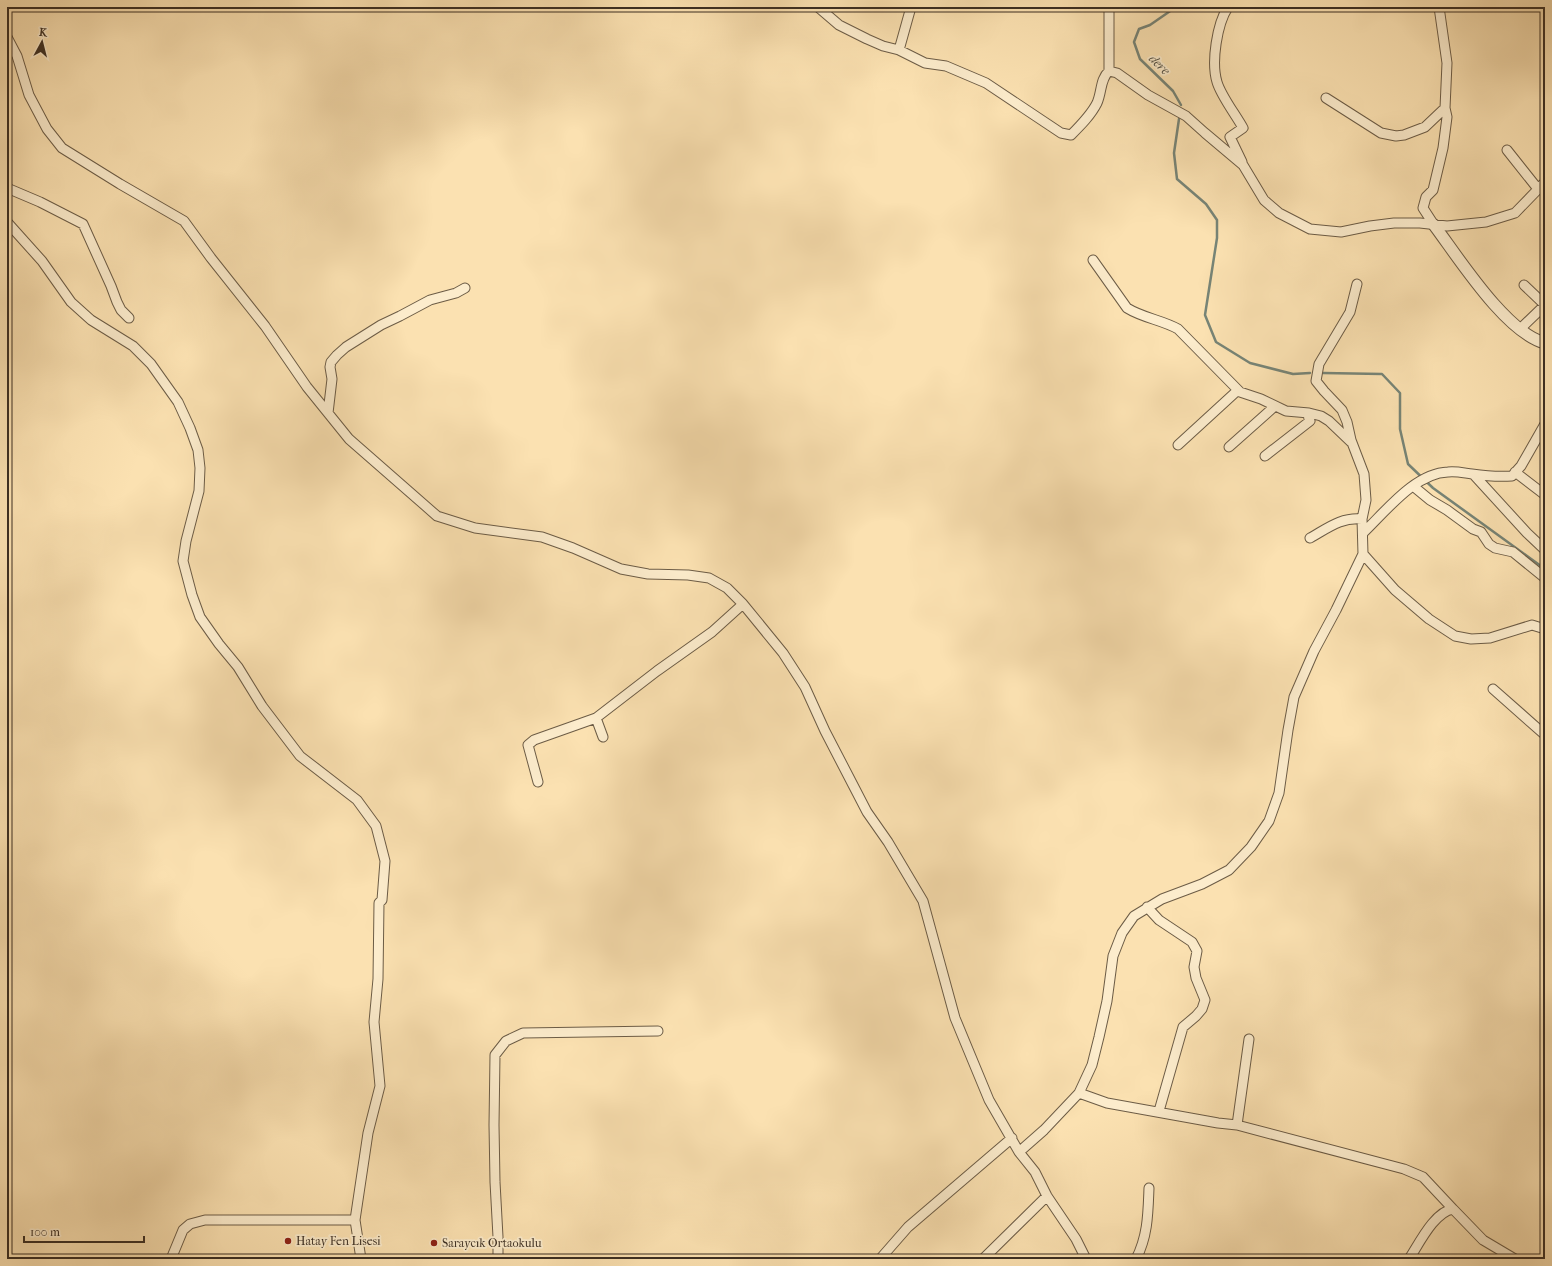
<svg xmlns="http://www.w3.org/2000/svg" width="1552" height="1266" font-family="'IM FELL French Canon',serif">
<rect width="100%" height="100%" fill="#fbe1b1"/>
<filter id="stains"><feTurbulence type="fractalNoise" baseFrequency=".005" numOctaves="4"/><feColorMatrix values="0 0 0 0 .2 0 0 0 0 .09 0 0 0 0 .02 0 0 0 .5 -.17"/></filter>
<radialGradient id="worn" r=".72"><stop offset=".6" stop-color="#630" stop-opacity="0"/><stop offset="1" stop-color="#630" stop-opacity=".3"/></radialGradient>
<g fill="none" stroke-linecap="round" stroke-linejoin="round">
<!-- stream -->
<path stroke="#778476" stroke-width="2.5" d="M1176 7 1150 25 1139 29 1134 42 1140 59 1173 91 1181 105
M1179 119 1174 153 1177 179 1206 204 1217 220V238L1205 315 1216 342 1250 363 1293 374 1310 373
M1323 373 1382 374 1400 393V429L1408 464 1433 488 1545 569"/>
<!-- minor casing -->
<g stroke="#6c5c46" stroke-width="11">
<path id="minor" d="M818 7 839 25 867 39 883 46 899 50 925 63 946 66 986 83 1061 133 1071 135C1081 125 1091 115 1097 103 1102 92 1100 79 1109 71L1117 73 1148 95 1186 116 1205 133 1243 165 1264 200 1279 213 1310 229 1341 232 1370 226 1394 223H1420L1447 226 1486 222 1515 213 1545 182
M1109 7V71
M1228 7C1217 24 1211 62 1217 82 1221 96 1236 115 1243 128L1230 137 1242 162
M7 37 17 56 29 95 47 129 62 148 120 184 184 221 211 258 265 326 307 387 349 439 437 516 475 528 542 537 573 548 621 569 648 574 688 575 709 578 727 588 743 604 783 653 805 687 825 731 867 812 888 842 923 901 955 1018 989 1100 1019 1152 1035 1172 1047 1196 1076 1239 1086 1259
M899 50 911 7
M1326 98 1381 133 1396 136 1404 135 1425 127 1445 108
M1507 150 1538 189
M7 188 40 202 83 224 111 286 117 302 121 310 129 318
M7 222 42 261 71 302 91 320 133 346 151 364 178 402 190 428 198 450 200 468 199 491 186 541 183 561 192 595 200 617 219 644 238 667 262 706 300 756 357 800 376 826 385 861 382 900 379 903 378 979 374 1022 380 1086 368 1133 355 1220 361 1259
M1434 225 1423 208 1426 197 1433 190 1443 148 1447 117 1445 108 1447 63 1439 7
M1093 260 1127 308C1143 318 1162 320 1178 329L1240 392 1261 399 1286 411 1309 413 1321 416 1329 421 1351 442
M1357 284 1350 312 1319 364 1316 381 1324 391 1342 410 1347 422 1351 440 1364 474 1366 500 1362 519 1363 554 1395 590 1429 619 1455 636 1471 639 1490 638 1532 625 1545 629
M1524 285 1545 305
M1520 329 1545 305
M328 413 332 379 330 367 331 362 337 355 346 347 381 325 400 316 430 300 456 293 465 288
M1178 445 1238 390
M1229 447 1275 406
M1265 456 1310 421 1307 413
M1515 472 1545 495
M1474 475 1527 533 1545 550
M1413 486 1430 500 1447 510 1473 529 1481 532 1489 544 1495 548 1513 552 1545 578
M1363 533C1386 511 1415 473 1448 472 1456 471 1464 473 1472 474 1486 476 1499 477 1512 476L1521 466 1545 424
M1310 538C1328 528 1341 517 1362 519
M1493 689 1545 735
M596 718 603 737
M538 782 528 745 534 740 596 718 657 671 712 632 743 604
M1147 907 1159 920 1192 942 1197 951 1194 967 1196 978 1205 1000 1202 1009 1196 1016 1183 1027 1159 1111
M1079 1093 1107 1103 1218 1123 1237 1125 1404 1169 1423 1177 1453 1209
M1237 1125 1249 1039
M1019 1152 1044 1130 1079 1093 1092 1065 1099 1037 1107 1001 1113 956 1122 933 1134 916 1162 899 1202 884 1229 870 1251 847 1269 821 1279 793 1288 730 1294 697 1314 651 1336 610 1363 554
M171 1259 183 1230 190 1224 205 1220H355
M498 1259V1237L495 1182 494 1125 495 1055 506 1041 523 1033 658 1031
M880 1259 908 1227 1012 1138
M983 1259 1047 1196
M1136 1259C1148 1236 1148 1213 1149 1188
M1409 1259C1419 1244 1434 1212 1453 1209L1483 1240 1515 1259"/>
</g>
<!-- tertiary casing -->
<g stroke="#6c5c46" stroke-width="13">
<path id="tertiary" d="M1434 225C1458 257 1506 333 1545 343"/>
</g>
<!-- minor -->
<use href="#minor" stroke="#fceccc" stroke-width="9"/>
<!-- tertiary -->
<use href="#tertiary" stroke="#fceccc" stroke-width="11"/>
</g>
<!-- markers -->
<g fill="#8f2418" stroke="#fceccc" stroke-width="1.5">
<circle cx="288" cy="1241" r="4"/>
<circle cx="434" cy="1243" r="4"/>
</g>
<g text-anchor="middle" stroke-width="3.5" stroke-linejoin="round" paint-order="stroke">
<!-- poi labels -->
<g font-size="12" fill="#3c2f23" stroke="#fceccc" text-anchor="start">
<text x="296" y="1245">Hatay Fen Lisesi</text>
<text x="442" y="1247">Saraycık Ortaokulu</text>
</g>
<!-- water labels -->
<g font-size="13" font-style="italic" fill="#555246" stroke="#fceccc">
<text transform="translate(1160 64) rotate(44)" y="5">dere</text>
</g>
</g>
<!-- margin -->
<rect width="1552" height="1266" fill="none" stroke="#fbe1b1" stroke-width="24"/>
<rect x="8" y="8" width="1536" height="1250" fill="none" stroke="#3c2f23" stroke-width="2"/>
<rect x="12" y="12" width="1528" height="1242" fill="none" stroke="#3c2f23"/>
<!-- north arrow -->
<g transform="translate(42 42) rotate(7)" stroke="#fceccc" stroke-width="3" paint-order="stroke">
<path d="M0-3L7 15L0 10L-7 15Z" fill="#3c2f23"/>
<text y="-6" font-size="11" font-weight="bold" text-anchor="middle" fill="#3c2f23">K</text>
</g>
<!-- scale -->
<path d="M24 1236v6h120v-6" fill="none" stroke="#3c2f23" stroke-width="2"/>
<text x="30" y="1236" font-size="12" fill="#3c2f23" stroke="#fceccc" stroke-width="3" paint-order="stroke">100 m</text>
<rect width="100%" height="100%" filter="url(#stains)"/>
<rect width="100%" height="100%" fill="url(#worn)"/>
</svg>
